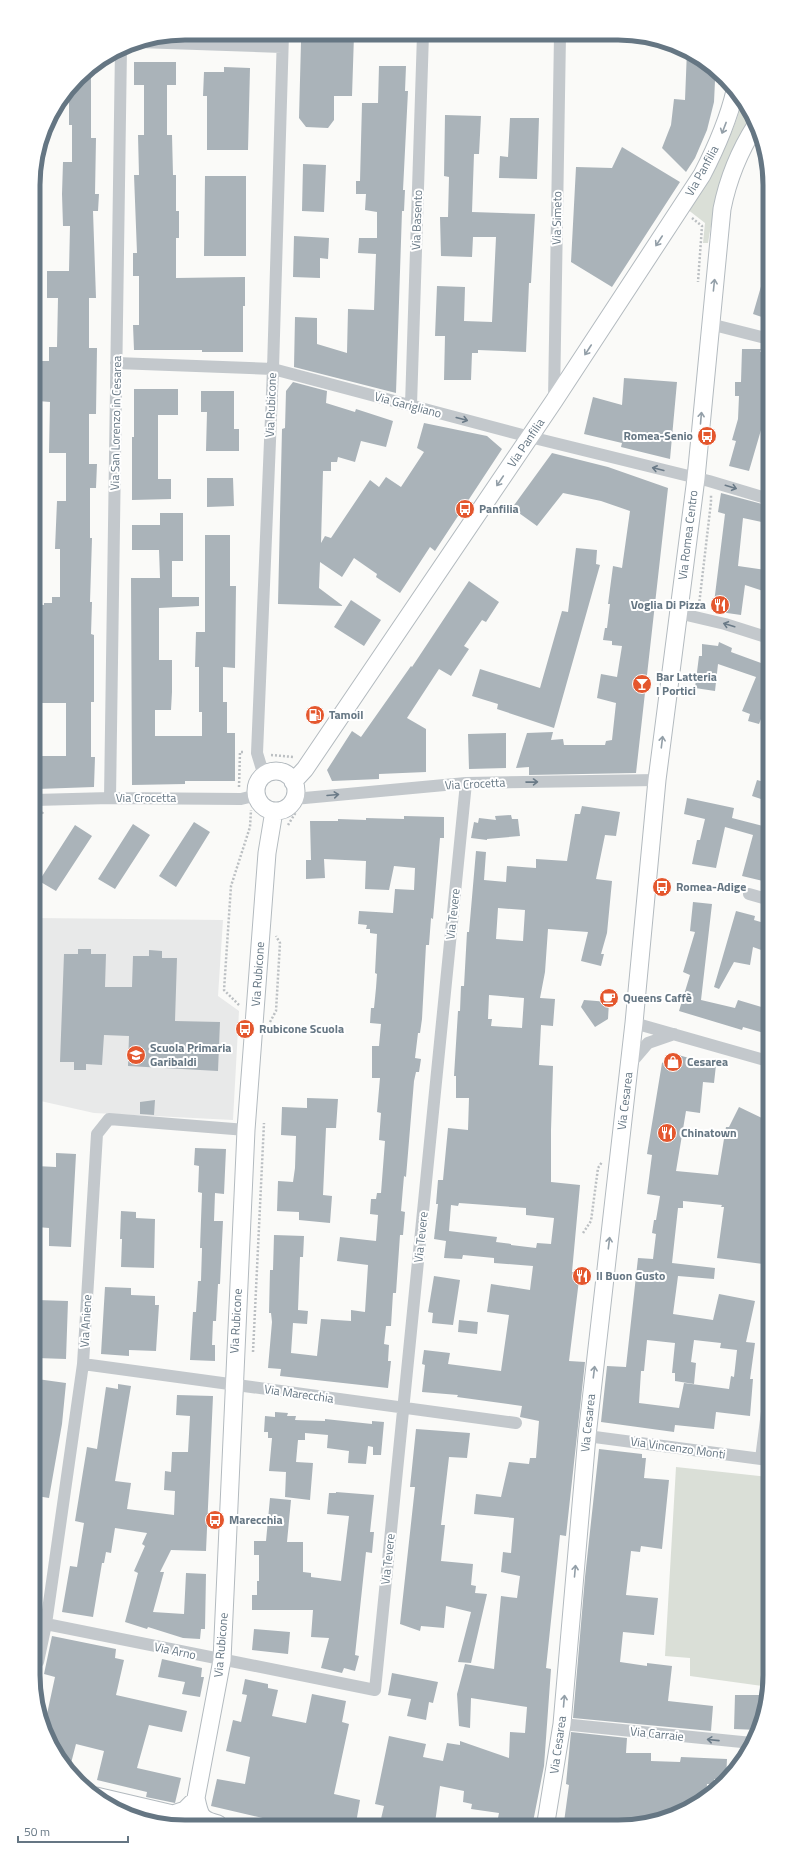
<svg xmlns="http://www.w3.org/2000/svg" width="803" height="1860" font-family="'Titillium Web',sans-serif">
<rect width="100%" height="100%" fill="#fafaf8"/>
<!-- built -->
<path fill="#e8e9e9" d="M36 918 223 920 218 996 239 1011 233 1120 94 1113 36 1100Z"/>
<!-- green -->
<path fill="#dadfd7" d="M742 99 750 109 753 117C744 128 739 142 734 155 721 185 713 211 708 243H703L705 223 687 209C707 175 735 139 742 99Z
M676 1467 769 1477V1687L690 1676V1658L665 1656Z"/>
<!-- building -->
<path fill="#aab3b9" fill-rule="evenodd" d="M306 34 354 35 352 96H334V120L328 128 306 127 299 118 301 42Z
M687 50 714 68 715 81 714 102 707 130 695 158 686 172 662 148 671 125 674 99 685 100Z
M134 62H176V85H167V135H172L173 175H176V211H179V238H176V278L245 277V306H243V352H202V350H134L133 325H139V276H133V253H137L134 175H139L138 135H144V85H134Z
M379 66H406L405 91H408L403 190H405L404 211H402L396 393 294 367 295 317 317 318V344L347 353 348 309 374 310 376 254 358 253 359 238H377V212L365 210 366 194H356V181H360L362 103H378Z
M91 67V138H96L95 194H99L98 211H93L96 298H89V348H97L96 414H89V464H97L96 488H90V538H92L90 602H92L91 634 94 635V702H91V757H95L94 787 37 789V756H66V703H38V617H35V604L44 605V603H52V597H60V549H55L57 501H66V453H49L50 402 38 401 39 361H49V347H57L58 298H47V271H69L70 226H63L62 194 63 162H72V125H69V90L84 71Z
M224 67 250 68 248 150H207V96H203L204 72H224Z
M445 115 481 116 479 154H474L472 212 535 214 531 283H529L526 352 478 350V353H472L471 380H444L445 336H435L437 286 465 287 464 321 492 322 496 237H473L472 257 441 256 440 217H448L449 177 444 176Z
M510 118H539L537 179 499 178 500 156 508 157Z
M622 147 680 182 612 287 571 262 576 167 612 168Z
M303 164 326 165 324 212 302 211Z
M205 176H246V256H204Z
M294 236 329 238 328 259 320 258V278L293 277Z
M762 283H765V318L753 314Z
M742 349H761L760 352H766V413L749 471 729 466 736 441 732 440 738 419 739 396H735V382H741Z
M624 378 677 382 670 459 621 447 622 443 584 434 593 397 622 405Z
M293 382 327 391 326 403 355 412 356 409 393 421 386 447 361 441 355 462 338 457 337 462H331V471H323L321 543 325 536 331 538 370 480 379 487 386 477 401 487 424 452 417 448 424 423 487 436 502 449 435 551 430 547 400 593 376 577 377 574 354 558 342 577 320 562 319 588 343 606 278 604 282 429 285 428 286 391Z
M134 389H178V415H158V479H171V499L132 500V437H134Z
M201 391H234V429H239V451H206L207 412H201Z
M552 453 608 467 668 488 636 773 529 775V767L516 768 527 733 553 732 551 740 563 739 564 745H605L606 741 612 740 616 703 597 698 601 674 617 677 622 646 612 645V641L603 640 605 628H607L610 604H608L613 566 622 568 630 511 601 501 563 493 537 526 512 508Z
M207 478H233L234 506 207 507Z
M721 493 766 505V523L743 518 738 566 766 570V592L745 585 741 615 713 611 725 514 718 512Z
M160 513H183V561H172V597H199V606L159 608V660H172V692L171 710H155V736H202V712H199V667H195L196 632H205V535H230V586H236L235 668 223 667V702H227V733H235V781H185V784L132 785 131 578H160L159 550H132V525H160Z
M576 548 597 550 596 564 600 565 554 728 497 709 498 704 472 696 480 669 540 688 562 611 568 612Z
M469 581 499 602 486 622 482 620 464 646 469 649 451 676 439 669 407 718 426 729V772L379 774V779L332 781 327 770 352 731 361 737 411 666 412 667Z
M351 600 381 620 364 646 334 627Z
M719 642 732 648 731 652 761 663 766 651 767 716 763 714 759 724 748 721 750 714 742 711 756 677 718 664 715 691 695 688 699 656H702V644L718 646Z
M506 733V768L469 769 468 734Z
M757 780 767 783V801L752 796Z
M687 798 734 808 732 818 767 827V882L742 876 753 835 725 827 716 868 692 864 697 840H700L705 819 684 814Z
M582 806 620 812 616 836 605 835 596 879 612 881 607 933 601 954H604L601 966 581 961 588 932 548 929 545 972 540 998 555 999 553 1026 541 1025 539 1065 553 1066 551 1130V1182L580 1185 572 1272H580L569 1361 585 1362 566 1536 560 1535 546 1668 551 1669 544 1766 533 1822 497 1823 499 1813 471 1809 472 1804 463 1802 464 1791 440 1786 435 1823H380L384 1806 375 1804 389 1736 426 1744 423 1757 443 1761 447 1743 460 1745V1741L509 1758 510 1732 525 1733 527 1707 471 1698 470 1728 459 1726 457 1694 465 1664 494 1669 501 1596 517 1598 520 1576 501 1572 503 1552 511 1553 514 1518 474 1514 476 1494 501 1497 509 1462 529 1464 530 1458H536L539 1421 520 1417 522 1406 457 1397 458 1395 422 1392 425 1365 422 1364 424 1350 450 1353 448 1364 501 1371 509 1315 487 1312 491 1284 530 1290 533 1266 494 1263V1258L463 1255 462 1259 444 1258 446 1241 434 1239 438 1204H436L438 1180H443L448 1128 468 1130 469 1098H456V1076H454L458 1011H460L461 986H464L467 932H469L476 851 486 852 484 880 506 882 507 866 536 868V859L567 861 575 814H580ZM498 908 525 910 523 941 496 939ZM489 995 524 998 522 1028 491 1026 492 1019H488ZM459 1203 526 1208V1215L554 1218 551 1244 537 1243 536 1248 511 1245V1244L496 1242 497 1237 449 1231 451 1205 458 1206Z
M511 815 512 819H518L520 836 487 839V840L471 838 474 822 478 823 479 818 496 820 495 816Z
M404 816 444 817V838H440L433 919 431 918 429 945H426L422 1019 420 1033H418L415 1058 421 1059 419 1072H416L414 1081 406 1177 404 1176 401 1211 405 1212 403 1235H400L396 1293H393L391 1326H386L384 1344 389 1345 388 1361H391L388 1388 280 1376 281 1369 268 1368 272 1322 271 1313H269L270 1270H273L274 1235 304 1236 303 1257H300L298 1310 308 1311 307 1324 293 1323 291 1353 317 1356 321 1319 351 1321V1310L365 1312 368 1265 337 1261 340 1237 376 1241 378 1215 370 1214 371 1199H376L377 1193H381L385 1141 379 1140 381 1113 377 1112 380 1078H372V1046H379L381 1024 370 1023 371 1008H374L376 988 377 974 375 973 377 934 370 933V929H366L367 925 358 924 359 911 393 913 395 889 414 890 415 868 394 866 389 890 365 889 366 861 324 859 325 878 306 879V860H311L310 821H338V819L366 820V818L404 819Z
M194 822 210 832 176 887 159 876Z
M133 824 150 835 115 889 98 879Z
M75 825 92 836 56 891 39 881Z
M693 902 712 904 701 1000 735 1008 738 1000 768 1009V1034L743 1027 742 1030 679 1011 690 975 683 972 695 932 690 931Z
M736 911 755 916 754 920 767 924V952L753 947 750 965 734 962 719 989 714 987Z
M78 949H91V954H106L105 987H132L133 956H149V950L162 951V958H177L175 1021 220 1022 218 1071 128 1066 129 1036 104 1035 102 1065 86 1064V1070H74V1062H60L64 954H78Z
M584 1000 609 1002 608 1019 595 1027 581 1007Z
M674 1054 716 1065 714 1083 703 1082 700 1113 686 1111 676 1171 718 1175 726 1127H729L739 1107 768 1121V1222L763 1264 717 1258 724 1207H721L722 1205 683 1201V1208H678L672 1263 715 1268 714 1279 678 1276 673 1314 713 1320 719 1294 755 1301 746 1342 755 1343 750 1379H753L750 1416 716 1412 714 1429 675 1425 674 1432 601 1422 607 1366 626 1367 638 1258 653 1259 656 1234 652 1233 654 1220H656L660 1196 647 1194 652 1155 647 1154 662 1063ZM647 1340 675 1343 672 1373H675V1381L694 1384 696 1363 691 1362 694 1340 721 1343 720 1348 737 1350 734 1377 731 1376 729 1389 684 1383 679 1408 639 1403 641 1371H644Z
M307 1098 338 1099 336 1128H326L323 1195 332 1196 330 1223 299 1220V1212L277 1211 278 1181 293 1182 295 1168 296 1136 281 1135 282 1107 307 1108Z
M155 1100 154 1115 140 1114V1102Z
M195 1148 226 1149 224 1194 215 1193 214 1221H223L220 1284H218L216 1321H213L212 1345H215V1361L190 1360 193 1312H196L198 1281H201L202 1248H200L202 1193 198 1192 199 1166 194 1165Z
M56 1153 76 1154 71 1247 49 1246V1228L37 1227 36 1166 56 1167Z
M121 1211 136 1212V1218L155 1219 154 1268 121 1267 122 1239H120Z
M434 1276 460 1280 453 1325 432 1323 433 1313 428 1312Z
M105 1287 131 1288V1295L155 1296V1305H159L156 1351 129 1350V1356L101 1354Z
M37 1300 68 1301 66 1359 37 1358Z
M459 1320 478 1322 477 1334 458 1332Z
M37 1379 66 1383 62 1424 49 1498 37 1496Z
M118 1384 131 1386 115 1481 131 1483 127 1509 174 1515 175 1491 164 1490 165 1471 171 1472 172 1452H188L190 1416 176 1415 177 1395 213 1396 206 1551 171 1550 160 1572H164L153 1612 184 1614 186 1573 206 1574 205 1629H201L200 1639 183 1638 148 1627 147 1629 125 1622 138 1573 134 1571 145 1546 142 1544 147 1533 115 1528 111 1553 106 1552 104 1563H102L93 1617 62 1612 70 1566 77 1567 84 1523 75 1521 87 1447 97 1449 106 1387 118 1389Z
M275 1412 288 1413 287 1416H296L295 1420 325 1421V1419L372 1424V1421L384 1422 381 1455H373V1447L368 1446 366 1464 348 1463 349 1451 327 1448 328 1435 305 1433V1440H298L296 1462 313 1463 310 1500 285 1497 286 1472 269 1471 272 1438H268V1432H264L265 1416 275 1417Z
M416 1429 470 1433 467 1458 449 1457 441 1525H445L441 1561 473 1564 471 1585 476 1586 475 1593 487 1594 471 1663 458 1662 471 1612 446 1606 444 1628 421 1626 420 1631 400 1624 415 1487H410Z
M599 1449 642 1454V1458H646L644 1478 669 1480 662 1549 641 1546 640 1552 631 1551 626 1595 658 1598 654 1635 623 1632 620 1662 647 1666V1663L672 1666 668 1701 713 1706 711 1731 573 1718 585 1577Z
M336 1492 374 1495 370 1532H374L372 1553 366 1552 355 1655 359 1656 355 1671 344 1668 342 1673 321 1668 329 1638 311 1637 313 1610H252V1595H257V1581H259V1555H254V1541H266L270 1498 291 1500 287 1542H303V1572L311 1573V1577L341 1581 349 1516 327 1514 329 1493H336Z
M254 1629 290 1632 288 1654 252 1650Z
M52 1636 116 1649 115 1658 124 1660 116 1695 187 1711 182 1732 149 1725 137 1768 181 1778 175 1803 146 1797 147 1792 97 1780 104 1751 76 1744 69 1771 53 1751 44 1728 55 1677 44 1674Z
M162 1659 202 1668 201 1677H204L200 1697 182 1694 185 1682 158 1677Z
M392 1673 438 1682 433 1703 429 1702 426 1720 407 1716 411 1699 388 1695Z
M245 1679 268 1684V1688L278 1690 272 1716 306 1723 312 1694 346 1701 342 1722 349 1724 334 1794 360 1800 356 1823 289 1824 211 1806 217 1779 245 1784 250 1757 226 1751 233 1720 241 1722 247 1695 242 1694Z
M735 1695H767L759 1730 734 1729Z
M571 1732 627 1738 626 1753H651V1761L680 1762 681 1757 727 1759 726 1780 714 1779V1784H707L706 1797 694 1807 657 1822H564L569 1785 566 1784Z"/>
<g fill="none" stroke-linecap="round" stroke-linejoin="round">
<!-- secondary casing -->
<g stroke="#b3babf" stroke-width="19">
<path id="secondary" d="M256 791a20 20 0 1 1 40 0a20 20 0 1 1-40 0Z
M293 782 305 769 554 401 702 175C716 148 728 121 735 91
M96 1796 173 1814 185 1810 192 1803
M196 1798C200 1816 200 1819 218 1824
M546 1822 562 1724 587 1436 634 1023 657 780 696 478 722 209C728 179 740 150 756 125
M179 1824 189 1817 196 1798 222 1660 246 1130 267 853 274 811"/>
</g>
<!-- path -->
<path stroke="#bbbfc2" stroke-width="2.5" stroke-dasharray="2 2" stroke-linecap="butt" d="M718 71 720 85
M692 218 702 226 698 282
M699 605 711 502V495
M271 755 294 757
M239 787 240 752H244
M35 817 41 815 43 812
M288 825 296 812
M239 1005 224 990 231 886 250 827 251 810
M270 1022 276 1011 280 943 276 936
M583 1233 591 1221 598 1168 602 1162
M253 1352 264 1123"/>
<!-- street -->
<path stroke="#c3c8cc" stroke-width="12" d="M138 42 282 47
M710 324 765 338
M116 363 273 369 530 437 709 481 766 498
M554 400 560 35
M411 405 423 34
M678 613 725 624 766 637
M264 776 257 753 273 369 283 34
M110 798 121 48
M294 799 466 783 657 780
M35 800 110 798 241 799 257 795
M749 894 767 899
M634 1023 768 1061
M630 1064 648 1043 674 1034
M83 1364 516 1423
M587 1436 769 1460
M761 1459 769 1396
M46 1624 375 1690 466 783
M38 1662 46 1624 83 1364 97 1134 109 1119 246 1130
M562 1724 752 1743"/>
<!-- secondary -->
<use href="#secondary" stroke="#fff" stroke-width="17"/>
</g>
<!-- one-way arrows -->
<defs><path id="oneway-shaft" d="M-6 0H5M1.5-3L5.5 0L1.5 3" fill="none" stroke-width="1.6" stroke-linecap="round" stroke-linejoin="round"/></defs>
<g stroke="#939fa8">
<use href="#oneway-shaft" transform="translate(724 128) rotate(111)"/>
<use href="#oneway-shaft" transform="translate(659 241) rotate(123)"/>
<use href="#oneway-shaft" transform="translate(714 285) rotate(-84)"/>
<use href="#oneway-shaft" transform="translate(588 350) rotate(123)"/>
<use href="#oneway-shaft" transform="translate(701 418) rotate(-85)"/>
<use href="#oneway-shaft" transform="translate(500 481) rotate(124)"/>
<use href="#oneway-shaft" transform="translate(662 742) rotate(-83)"/>
<use href="#oneway-shaft" transform="translate(609 1243) rotate(-83)"/>
<use href="#oneway-shaft" transform="translate(594 1372) rotate(-83)"/>
<use href="#oneway-shaft" transform="translate(575 1571) rotate(-85)"/>
<use href="#oneway-shaft" transform="translate(564 1701) rotate(-85)"/>
</g>
<g stroke="#6a7a87">
<use href="#oneway-shaft" transform="translate(462 419) rotate(15)"/>
<use href="#oneway-shaft" transform="translate(658 469) rotate(-166)"/>
<use href="#oneway-shaft" transform="translate(731 487) rotate(17)"/>
<use href="#oneway-shaft" transform="translate(729 625) rotate(-163)"/>
<use href="#oneway-shaft" transform="translate(532 782) rotate(-1)"/>
<use href="#oneway-shaft" transform="translate(333 795) rotate(-5)"/>
<use href="#oneway-shaft" transform="translate(713 1740) rotate(-174)"/>
</g>
<!-- icons -->
<defs>
<g id="bus-disc" transform="scale(1)"><circle r="9.5" fill="#e4572e" stroke="#fff"/><path d="M-5-6H5V4H4V6H2V4H-2V6H-4V4H-5ZM-3.5-4V0h7V-4ZM-3.5 1.2v1.5H-2V1.2ZM2 1.2v1.5H3.5V1.2Z" fill="#fff"/></g>
<g id="restaurant-disc" transform="scale(1)"><circle r="9.5" fill="#e4572e" stroke="#fff"/><path d="M-5-6h1v4h1v-4h1v4h1v-4h1v5L-1.5 .5V6h-2V.5L-5-1ZM5-6V6H3V1.5H1.5Q1.5-4 5-6Z" fill="#fff"/></g>
<g id="bar-disc" transform="scale(1)"><circle r="9.5" fill="#e4572e" stroke="#fff"/><path d="M-6-5H6L.8 .8V4.5H3.5V6h-7V4.5H-.8V.8Z" fill="#fff"/></g>
<g id="fuel-disc" transform="scale(1)"><circle r="9.5" fill="#e4572e" stroke="#fff"/><path d="M-5.5-6h7V0h2V4h1.3V-2.5L3-4.5l.8-.8L6-3V5H2.5V1h-1V6h-7ZM-4.2-4.7v3.2H.2V-4.7Z" fill="#fff"/></g>
<g id="cafe-disc" transform="scale(1)"><circle r="9.5" fill="#e4572e" stroke="#fff"/><path d="M-5.5-4.5H6V0H3Q3 3.5 0 3.5H-2.5Q-5.5 3.5-5.5 0ZM3-3.2v2h1.7v-2ZM-6 4.5H4V6H-6Z" fill="#fff"/></g>
<g id="school-disc" transform="scale(1)"><circle r="9.5" fill="#e4572e" stroke="#fff"/><path d="M0-5L7-2L0 1L-7-2ZM-4 1L0 2.5L4 1V4Q0 6-4 4Z" fill="#fff"/></g>
<g id="shop-disc" transform="scale(1)"><circle r="9.5" fill="#e4572e" stroke="#fff"/><path d="M-5-2.5h2.3a2.7 3.5 0 0 1 5.4 0H5L5.5 6h-11ZM-1.5-2.5h3a1.5 2.3 0 0 0-3 0Z" fill="#fff"/></g>
</defs>
<g fill-rule="evenodd">
<use href="#bus-disc" x="707" y="436"/>
<use href="#bus-disc" x="465" y="509"/>
<use href="#restaurant-disc" x="720" y="605"/>
<use href="#bar-disc" x="642" y="684"/>
<use href="#fuel-disc" x="315" y="715"/>
<use href="#bus-disc" x="662" y="887"/>
<use href="#cafe-disc" x="609" y="998"/>
<use href="#bus-disc" x="245" y="1029"/>
<use href="#school-disc" x="136" y="1055"/>
<use href="#shop-disc" x="673" y="1062"/>
<use href="#restaurant-disc" x="667" y="1133"/>
<use href="#restaurant-disc" x="582" y="1276"/>
<use href="#bus-disc" x="215" y="1520"/>
</g>
<g text-anchor="middle" stroke-width="4" stroke-linejoin="round" paint-order="stroke">
<!-- street labels -->
<g font-size="12" fill="#657683" stroke="#fff">
<text transform="translate(702 171) rotate(-61)" y="4">Via Panfilia</text>
<text transform="translate(557 218) rotate(-89)" y="4">Via Simeto</text>
<text transform="translate(417 220) rotate(-88)" y="4">Via Basento</text>
<text transform="translate(271 405) rotate(-88)" y="4">Via Rubicone</text>
<text transform="translate(408 405) rotate(15)" y="4">Via Garigliano</text>
<text transform="translate(116 423) rotate(-89)" y="4">Via San Lorenzo in Cesarea</text>
<text transform="translate(526 443) rotate(-56)" y="4">Via Panfilia</text>
<text transform="translate(688 535) rotate(-83)" y="4">Via Romea Centro</text>
<text transform="translate(475 784) rotate(-3)" y="4">Via Crocetta</text>
<text x="146" y="802">Via Crocetta</text>
<text transform="translate(453 914) rotate(-84)" y="4">Via Tevere</text>
<text transform="translate(258 974) rotate(-86)" y="4">Via Rubicone</text>
<text transform="translate(625 1101) rotate(-83)" y="4">Via Cesarea</text>
<text transform="translate(421 1237) rotate(-84)" y="4">Via Tevere</text>
<text transform="translate(86 1321) rotate(-87)" y="4">Via Aniene</text>
<text transform="translate(236 1321) rotate(-87)" y="4">Via Rubicone</text>
<text transform="translate(299 1394) rotate(8)" y="4">Via Marecchia</text>
<text transform="translate(588 1423) rotate(-84)" y="4">Via Cesarea</text>
<text transform="translate(678 1448) rotate(8)" y="4">Via Vincenzo Monti</text>
<text transform="translate(388 1559) rotate(-84)" y="4">Via Tevere</text>
<text transform="translate(221 1645) rotate(-85)" y="4">Via Rubicone</text>
<text transform="translate(175 1651) rotate(12)" y="4">Via Arno</text>
<text transform="translate(657 1734) rotate(6)" y="4">Via Carraie</text>
<text transform="translate(558 1745) rotate(-82)" y="4">Via Cesarea</text>
</g>
<!-- poi labels -->
<g font-size="12" font-weight="bold" fill="#657683" stroke="#fff" text-anchor="start">
<text x="693" y="440" text-anchor="end">Romea-Senio</text>
<text x="479" y="513">Panfilia</text>
<text x="706" y="609" text-anchor="end">Voglia Di Pizza</text>
<text x="656" y="681">Bar Latteria<tspan x="656" dy="14">I Portici</tspan></text>
<text x="329" y="719">Tamoil</text>
<text x="676" y="891">Romea-Adige</text>
<text x="623" y="1002">Queens Caffè</text>
<text x="259" y="1033">Rubicone Scuola</text>
<text x="150" y="1052">Scuola Primaria<tspan x="150" dy="14">Garibaldi</tspan></text>
<text x="687" y="1066">Cesarea</text>
<text x="681" y="1137">Chinatown</text>
<text x="596" y="1280">Il Buon Gusto</text>
<text x="229" y="1524">Marecchia</text>
</g>
</g>
<!-- crop -->
<path d="M0 0H803V1860H0ZM185 40H618A145 145 0 0 1 763 185V1675A145 145 0 0 1 618 1820H185A145 145 0 0 1 40 1675V185A145 145 0 0 1 185 40Z" fill="#fff" fill-rule="evenodd"/>
<path fill="none" stroke="#657683" stroke-width="5" d="M185 40H618A145 145 0 0 1 763 185V1675A145 145 0 0 1 618 1820H185A145 145 0 0 1 40 1675V185A145 145 0 0 1 185 40Z"/>
<!-- scale -->
<path d="M18 1836v6h110v-6" fill="none" stroke="#657683" stroke-width="2"/>
<text x="24" y="1836" font-size="12" fill="#657683" stroke="#ffffff" stroke-width="3" paint-order="stroke">50 m</text>
</svg>
